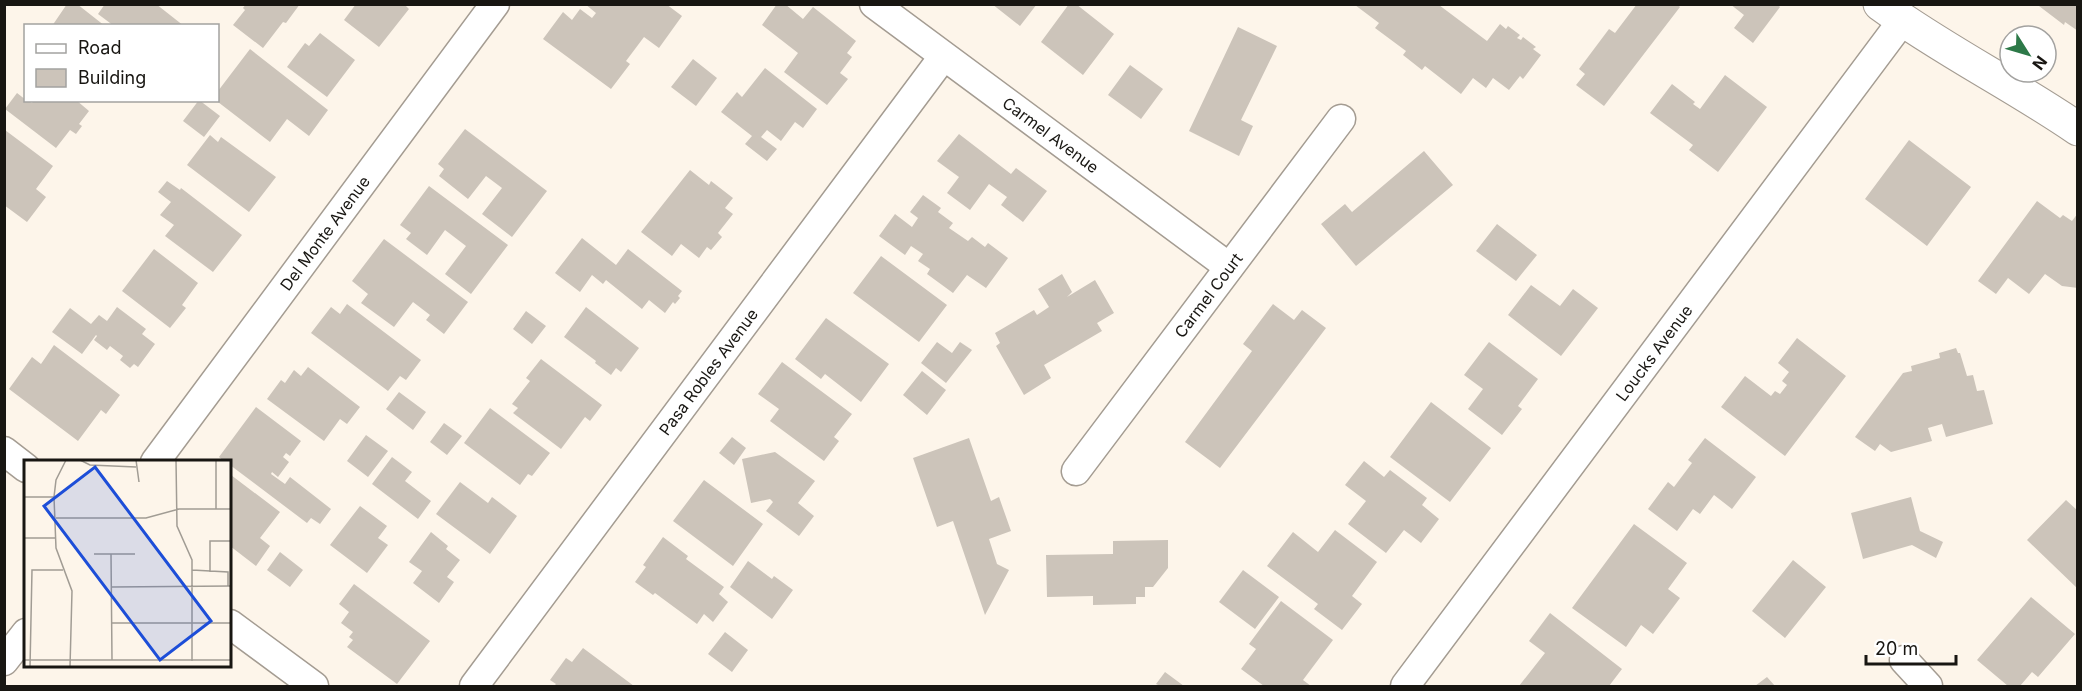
<svg xmlns="http://www.w3.org/2000/svg" width="2082" height="691" font-family="Inter,sans-serif">
<rect width="100%" height="100%" fill="#fdf5ea"/>
<!-- building -->
<path fill="#ccc4ba" d="M67 4H77L105 26H52Z
M105 4H156L184 26H114L98 14Z
M246 4H300L286 23 283 22 263 48 233 25 245 10 243 8Z
M356 4H404L409 9 379 47 344 20Z
M585 4H666L682 16 659 48 644 37 626 61 630 64 611 89 543 39 563 12 572 20 580 9 592 18 596 13Z
M777 4H785L803 19 813 7 856 41 847 53 852 57 840 73 848 79 827 105 784 72 798 53 762 25Z
M992 4H1037L1020 26Z
M1069 4H1076L1114 34 1083 75 1041 42Z
M1637 4H1677L1680 7 1604 106 1576 85 1585 74 1579 69 1609 29 1615 33Z
M1730 4H1777L1780 7 1753 43 1734 28 1744 15Z
M2040 4H2078V31L2065 22 2064 25 2039 6Z
M1355 5H1439L1487 41 1500 24 1506 29 1508 26 1520 35 1517 38 1521 40 1523 37 1536 47 1533 49 1541 55 1523 79 1520 76 1509 90 1493 78 1486 88 1473 78 1461 94 1425 66 1422 70 1403 55 1406 51 1375 28 1379 23Z
M1238 27 1277 46 1241 120 1253 126 1239 156 1189 131Z
M320 33 355 60 327 97 287 67 305 43 309 46Z
M250 49 328 110 309 136 287 119 270 142 218 102V91Z
M693 59 717 78 696 106 671 87Z
M1130 65 1163 89 1141 119 1108 95Z
M765 68 817 109 803 128 795 122 781 141 767 130 761 137 777 149 767 161 745 144 752 136 721 112 737 92 742 97Z
M1725 75 1767 107 1718 172 1689 150 1693 145 1650 113 1672 84 1695 102 1693 104 1700 109Z
M17 93 26 100 32 103 34 100H69L72 102 76 100 89 111 79 124 82 126 76 134 70 130 56 148 5 109Z
M199 100 220 116 204 137 183 121Z
M465 129 547 191 512 237 482 214 502 188 486 176 468 199 439 176 444 169 438 164Z
M5 130 53 166 36 189 46 197 27 222 4 205Z
M959 134 1011 174 1016 168 1047 191 1023 222 1001 205 1007 197 989 184 970 210 947 193 959 177 937 161Z
M210 135 218 142 221 137 276 177 249 212 187 165Z
M1909 140 1971 187 1927 246 1865 199Z
M1424 151 1453 185 1356 266 1321 224 1345 204 1352 212Z
M690 170 709 185 711 181 733 198 725 208 733 214 718 233 722 237 711 250 707 247 699 258 681 244 672 256 641 232Z
M167 181 180 190 181 188 242 235 213 272 165 236 174 225 160 215 171 202 158 192Z
M429 186 508 245 471 294 445 274 466 246 445 230 427 255 406 239 411 233 400 225Z
M923 195 941 208 938 212 953 223 949 228 968 241 972 237 985 247 988 243 1008 258 986 288 967 275 953 293 927 274 930 269 918 261 923 254 911 246 905 255 879 236 895 214 912 227 918 218 910 212Z
M2037 201 2060 218 2063 215 2072 221 2078 213V288L2062 286 2045 274 2029 294 2008 278 1996 294 1978 281Z
M1497 224 1537 255 1516 281 1476 251Z
M582 238 616 265 628 249 682 291 678 296 680 298 675 304 673 302 665 313 649 300 642 309 606 280 603 284 592 275 580 292 555 273Z
M384 239 468 302 444 334 426 320 430 315 413 302 394 327 361 303 368 294 352 281Z
M154 249 198 283 182 305 186 308 170 328 122 291Z
M881 256 947 305 919 342 853 293Z
M1062 274 1072 292 1067 297 1095 280 1114 313 1097 323 1102 331 1044 365 1051 378 1024 395 996 346 1000 343 995 333 1034 310 1037 315 1049 307 1038 289Z
M1531 285 1560 306 1573 289 1598 308 1561 356 1508 315Z
M347 304 421 360 406 380 400 376 388 391 311 333 331 307 340 314Z
M1273 304 1294 320 1302 310 1326 328 1220 468 1185 442 1252 351 1243 344Z
M117 307 146 329 142 334 155 344 138 367 134 364 130 368 120 360 123 356 110 346 107 350 94 340 97 336 96 335 82 354 52 332 70 308 91 324 99 315 107 321Z
M586 307 639 348 621 372 616 368 611 375 595 363 596 361 564 337Z
M526 311 546 326 532 344 513 329Z
M826 318 889 364 861 402 825 374 821 379 795 359Z
M1797 338 1846 376 1785 456 1721 407 1745 376 1771 396 1775 391 1780 394 1787 385 1782 381 1789 372 1778 363Z
M937 342 952 353 960 342 972 350 946 383 921 363Z
M1489 342 1538 379 1518 406 1522 409 1502 435 1468 409 1483 389 1464 375Z
M54 345 120 395 106 414 101 410 78 441 9 389 32 357 41 364Z
M1956 348 1958 353H1960L1967 376 1973 375 1977 391 1984 390 1993 424 1946 437 1942 424 1928 428 1932 441 1891 452 1880 444 1875 451 1855 437 1903 373 1912 371 1911 366 1940 358 1939 353Z
M541 359 602 405 590 421 585 417 561 449 513 413 518 408 512 404 530 381 526 378Z
M782 362 852 414 834 437 839 441 824 461 770 421 779 409 758 394Z
M308 367 360 407 347 424 340 419 324 441 267 399 281 380 285 383 294 370 301 376Z
M922 371 946 390 927 415 903 395Z
M399 392 426 412 413 430 386 409Z
M1431 402 1491 448 1450 502 1390 457Z
M256 407 301 441 290 456 286 453 283 457 289 462 278 477 272 472 271 474 285 484 290 477 331 509 320 524 311 518 307 523 230 465V462H225L219 457Z
M490 408 550 453 532 476 528 474 520 485 464 443Z
M444 423 462 436 447 455 430 442Z
M366 435 388 451 368 477 347 461Z
M732 437 746 448 734 465 719 453Z
M969 438 991 501 999 497 1011 531 989 539 997 564 1009 570 985 615 953 521 937 527 913 458Z
M1705 438 1756 477 1732 509 1714 495 1700 514 1693 509 1677 531 1648 509 1668 482 1674 487 1692 463 1688 460Z
M775 452 815 481 798 503 814 516 799 536 766 511 773 502 770 499 751 503 742 459Z
M392 457 412 472 405 481 431 501 418 519 372 484Z
M1364 461 1384 477 1390 470 1427 498 1422 505 1439 519 1421 543 1404 530 1386 553 1348 524 1366 501 1345 485Z
M231 475 280 512 260 538 270 546 256 566 230 546Z
M704 480 763 524 733 566 673 521Z
M460 482 488 503 492 497 517 516 490 554 436 514Z
M1911 497 1920 531 1943 542 1936 558 1912 545 1863 559 1851 513Z
M2066 500 2078 511V589L2027 540Z
M360 506 387 526 378 538 388 545 367 573 330 545Z
M1634 524 1687 563 1668 589 1680 598 1653 634 1641 625 1626 647 1572 608Z
M1335 530 1377 562 1352 596 1362 604 1342 630 1314 609 1318 604 1267 566 1293 532 1318 552Z
M431 532 448 546 446 549 460 560 447 577 454 582 439 603 413 583 422 571 409 562Z
M663 537 688 556 686 559 724 587 719 594 728 602 713 622 704 614 697 624 655 593 653 595 635 582 646 567 643 565Z
M1168 540V568L1153 587H1145V597H1136V604L1093 605V596L1047 597 1046 555 1113 554V541Z
M280 552 303 570 290 587 267 570Z
M1793 560 1826 587 1785 638 1752 611Z
M748 561 772 579 774 576 793 590 772 619 730 587Z
M1243 570 1279 597 1255 629 1219 602Z
M354 584 430 641 397 684 347 647 353 640 349 637 353 632 341 623 349 612 339 604Z
M2031 597 2075 634 2038 677 2032 672 2020 686H2008L1977 660Z
M1281 601 1333 640 1303 680 1311 686H1264L1241 669 1256 649 1249 644Z
M1550 613 1622 669 1609 686H1519L1545 653 1529 641Z
M725 632 748 650 732 672 708 654Z
M583 648 634 686H554L556 684 550 680 566 658 572 662Z
M1165 672 1184 686H1160L1156 684Z
M1767 677 1775 686H1755Z"/>
<g fill="none" stroke-linecap="round" stroke-linejoin="round">
<!-- minor casing -->
<g stroke="#a49c92" stroke-width="31">
<g id="minor">
<path id="s1" d="M874 4 1229 267"/>
<path d="M4 451 26 468"/>
<path id="s2" d="M155 462 495 4"/>
<path id="s3" d="M1076 471 1341 119"/>
<path d="M230 624 314 686"/>
<path d="M1904 660 1928 686"/>
<path d="M4 661 26 633"/>
<path id="s4" d="M474 686 943 57"/>
<path id="s5" d="M1405 686 1902 21"/>
</g>
</g>
<!-- tertiary casing -->
<g stroke="#a49c92" stroke-width="35">
<path id="tertiary" d="M1880 4C1943 50 2014 85 2078 129"/>
</g>
<!-- minor -->
<use href="#minor" stroke="#fff" stroke-width="28"/>
<!-- tertiary -->
<use href="#tertiary" stroke="#fff" stroke-width="33"/>
</g>
<g text-anchor="middle" stroke-width="4.5" stroke-linejoin="round" paint-order="stroke">
<!-- street labels -->
<g font-size="16" fill="#181612" stroke="#fff">
<text dy="6" stroke="none"><textPath href="#s1" startOffset="220">Carmel Avenue</textPath></text>
<text dy="6" stroke="none"><textPath href="#s2" startOffset="285">Del Monte Avenue</textPath></text>
<text dy="6" stroke="none"><textPath href="#s3" startOffset="220">Carmel Court</textPath></text>
<text dy="6" stroke="none"><textPath href="#s5" startOffset="416">Loucks Avenue</textPath></text>
<text dy="6" stroke="none"><textPath href="#s4" startOffset="392">Pasa Robles Avenue</textPath></text>
</g>
</g>
<!-- overview -->
<g transform="translate(24 460)">
<rect width="207" height="207" fill="#fdf5ea"/>
<path fill="none" stroke="#a19c94" stroke-width="1.5" d="M42 0 32 20 30 37 32 88 48 131 46 207M56 0 66 5 112 7M112 0 115 22M152 0 153 66 168 100V201M0 37H30M192 49V0M32 58H122L155 49H207M0 78H32M70 94H111M87 94 88 200M168 110 204 112V126M186 112V81H207M88 127 207 126M88 163H207M0 200H207M6 207 8 110H39"/>
<path fill="#1d4ed8" fill-opacity="0.15" stroke="#1d4ed8" stroke-width="3" d="M71 7 187 161 136 200 20 46Z"/>
<rect width="207" height="207" fill="none" stroke="#181612" stroke-width="3"/>
</g>
<!-- border -->
<rect width="2082" height="691" fill="none" stroke="#181612" stroke-width="12"/>
<!-- legend -->
<rect x="24" y="24" width="195" height="78" fill="#ffffff" stroke="#a3a2a0" stroke-width="1.5"/>
<rect x="36" y="44" width="30" height="9" fill="#ffffff" stroke="#a3a2a0" stroke-width="1.5"/>
<text x="78" y="54" font-size="18" fill="#181612">Road</text>
<rect x="36" y="69" width="30" height="18" fill="#ccc4ba" stroke="#a3a2a0" stroke-width="1.5"/>
<text x="78" y="84" font-size="18" fill="#181612">Building</text>
<!-- north arrow -->
<g transform="translate(2028 54) rotate(127)"><circle r="28" fill="#ffffff" stroke="#a3a2a0" stroke-width="1.5"/>
<path d="M0-4.5L10 22L0 15L-10 22Z" fill="#2d7948"/>
<text y="-9" font-size="16" font-weight="bold" text-anchor="middle" fill="#181612">N</text>
</g>
<!-- scale -->
<path d="M1866 655v9h90v-9" fill="none" stroke="#181612" stroke-width="3"/>
<text x="1875" y="655" font-size="18" fill="#181612" stroke="#ffffff" stroke-width="4.5" paint-order="stroke">20 m</text>
</svg>
